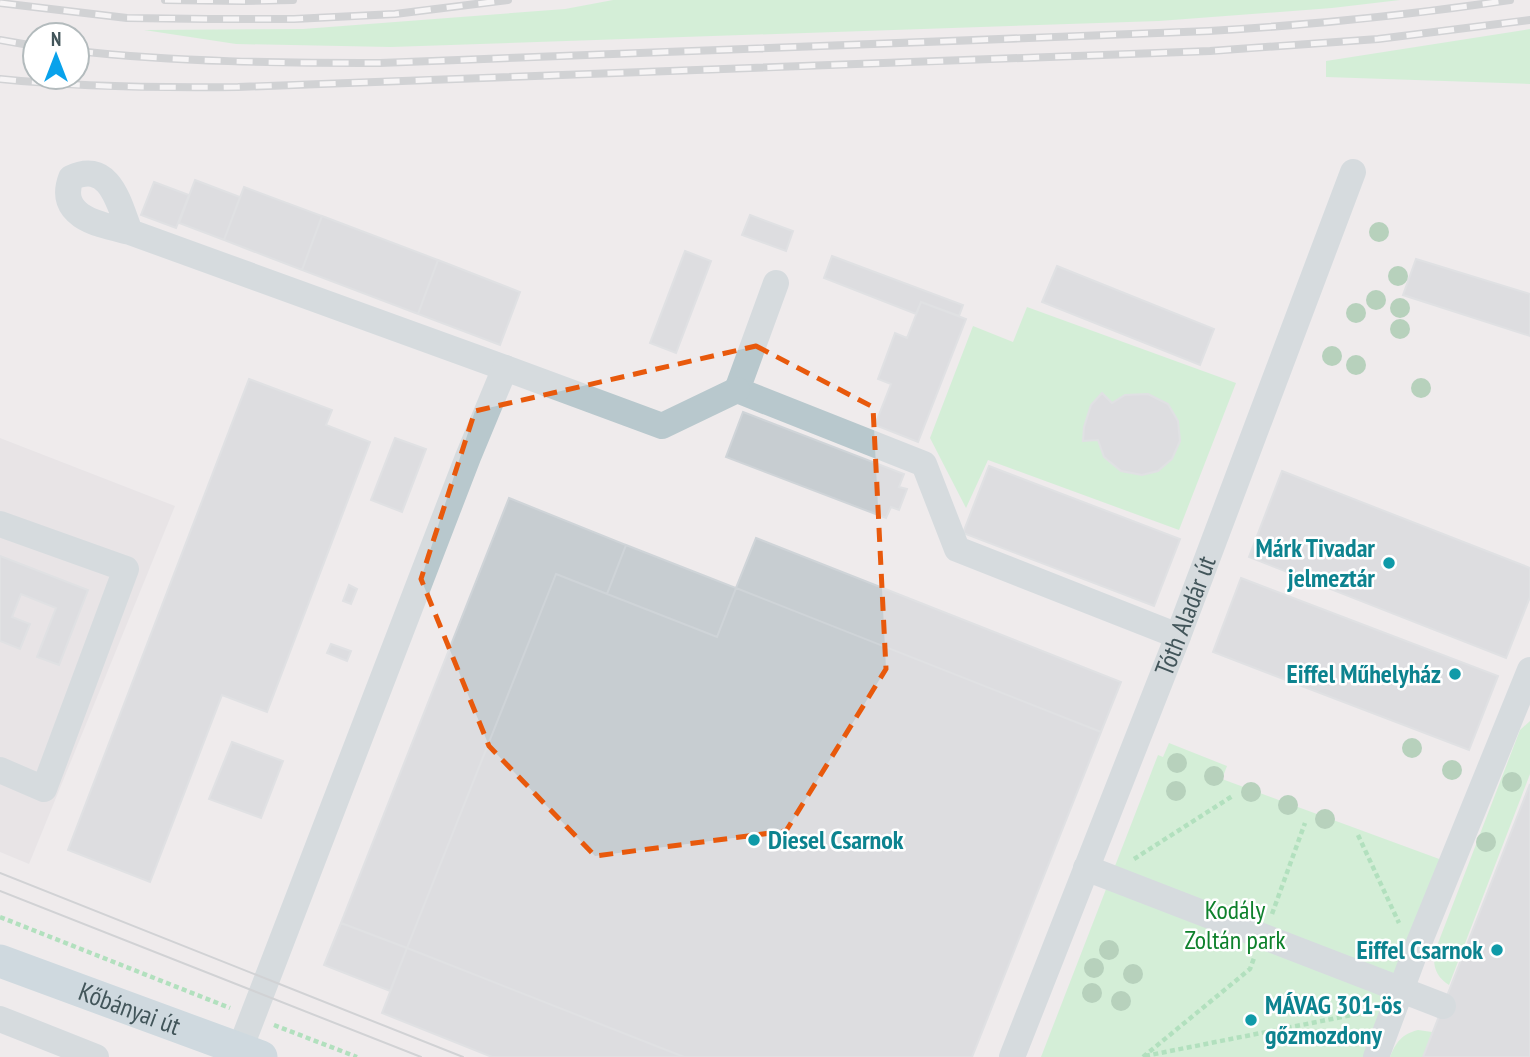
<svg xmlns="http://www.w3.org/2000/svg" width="1530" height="1057" font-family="'PT Sans Narrow',sans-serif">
<rect width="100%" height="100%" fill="#efebec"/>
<!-- education -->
<path fill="#e0dcde" d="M0 438 175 506 29 864 0 852Z"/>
<!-- green -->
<path fill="#b4f2bd" d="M613 0H1400L1332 8 1159 21 391 47 236 44 144 30 303 29 565 9Z
M1530 29V84L1326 77V61Z
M1027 307 1236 383 1179 530 988 460 966 508 930 438 973 326 1013 342Z
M1530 721V774L1449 985C1436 977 1432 965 1435 951L1520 730Z
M1169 743 1227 766 1222 779 1442 860 1366 1057H1041L1158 755 1163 757Z
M1418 1030 1432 1032 1423 1057H1390C1396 1042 1402 1034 1418 1030Z"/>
<!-- building -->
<path fill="#c7cdd1" stroke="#cfd4d8" stroke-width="2" d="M195 180 240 197 224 240 179 223Z
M154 182 189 195 176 228 141 215Z
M244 187 322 216 302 270 224 240Z
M750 215 793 231 786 251 742 235Z
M322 216 438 260 418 314 302 270Z
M685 251 711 261 676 353 650 343Z
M832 256 963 305 959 316 921 302 916 314 824 278Z
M1416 259 1530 294V336L1403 295Z
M438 260 520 292 500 345 418 314Z
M1057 266 1214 329 1200 365 1042 302Z
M921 302 966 319 918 442 875 425 891 384 878 379 895 333 907 338Z
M249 379 332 410 326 425 370 442 267 712 222 695 150 882 68 850Z
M1102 393 1112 403 1125 395 1148 394 1168 404 1178 421 1180 441 1172 459 1158 471 1142 475 1121 471 1104 457 1098 440 1083 441 1084 427 1091 405Z
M743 412 904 474 899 487 907 489 899 510 891 507 886 518 726 457Z
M395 438 426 449 402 512 371 500Z
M989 466 1180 539 1154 606 963 533Z
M1282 471 1530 568V597L1506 658 1249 557Z
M509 498 626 545 607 594 556 574 407 948 341 923Z
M756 538 1121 682 1101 732 736 588Z
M626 545 736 588 717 637 607 594Z
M0 556 88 590 59 665 37 657 56 608 21 594 12 617 30 624 20 649 0 641Z
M556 574 717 637 736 588 1101 732 972 1057H684L407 948Z
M1241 578 1498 676 1469 750 1213 652Z
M349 585 357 589 351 604 343 601Z
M331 644 351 651 347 661 327 653Z
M232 742 283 761 261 818 209 799Z
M1530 784V1057H1423L1443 1006Z
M341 923 407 948 390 991 324 965Z
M407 948 684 1057H492L382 1013Z"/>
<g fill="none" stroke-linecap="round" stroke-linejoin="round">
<!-- path -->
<path stroke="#69d385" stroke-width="4.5" stroke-dasharray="5 3.5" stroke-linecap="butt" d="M1358 835 1399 923
M1134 859 1234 795
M1272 914 1305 823
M0 917 230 1008
M274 1025 357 1057
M1145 1056 1367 1012
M1143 1057 1250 969 1254 958"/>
<!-- minor -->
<g stroke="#b8c8cd" stroke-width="26">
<path d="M130 232C102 225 56 218 71 178 110 159 119 204 130 232L505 368"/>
<path d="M776 283 737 390 924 464 957 549 1178 636"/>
<path d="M0 524 126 569 44 789 0 770"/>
<path d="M1086 868 1443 1006"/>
<path d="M0 1019 96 1057"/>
<path d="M240 1049 468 457 505 368 662 426 737 390"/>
<path id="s1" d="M1012 1057 1178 636 1353 172"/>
<path d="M1376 1057 1414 955 1530 670"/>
</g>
<!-- major -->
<path stroke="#a8c4ce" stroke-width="33" id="s2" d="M0 961 261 1057"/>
<!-- tram -->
<path stroke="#adb3b7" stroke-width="2" d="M0 873 463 1057
M0 891 421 1057"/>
<!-- rail casing -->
<g stroke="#adb3b7" stroke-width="8">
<path id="rail" d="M165 0 244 1 293 0
M0 3 127 18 209 19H294L395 14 508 0
M0 40 35 46
M77 51C178 62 279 63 380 63L1209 31C1310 25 1410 15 1510 0
M0 79C79 87 158 88 238 87L1210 51 1378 39 1530 20"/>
</g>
<!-- rail -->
<use href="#rail" stroke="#fff" stroke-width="5" stroke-dasharray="16" stroke-linecap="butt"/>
</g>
<!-- trees -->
<g fill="#73b182">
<circle cx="1379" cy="232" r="10"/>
<circle cx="1398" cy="276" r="10"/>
<circle cx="1376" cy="300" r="10"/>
<circle cx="1400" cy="308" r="10"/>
<circle cx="1356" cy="313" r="10"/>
<circle cx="1400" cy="329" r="10"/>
<circle cx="1332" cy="356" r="10"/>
<circle cx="1356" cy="365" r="10"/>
<circle cx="1421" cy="388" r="10"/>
<circle cx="1412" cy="748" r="10"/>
<circle cx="1177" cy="763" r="10"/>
<circle cx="1452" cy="770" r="10"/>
<circle cx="1214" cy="776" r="10"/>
<circle cx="1512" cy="782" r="10"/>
<circle cx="1176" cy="791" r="10"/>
<circle cx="1251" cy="792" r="10"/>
<circle cx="1288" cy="805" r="10"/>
<circle cx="1325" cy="819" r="10"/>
<circle cx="1486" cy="842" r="10"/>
<circle cx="1109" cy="950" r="10"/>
<circle cx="1094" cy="968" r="10"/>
<circle cx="1133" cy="974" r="10"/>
<circle cx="1092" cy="993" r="10"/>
<circle cx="1121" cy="1001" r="10"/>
</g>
<!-- marked area -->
<path d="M0 0H1530V1057H0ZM756 346 873 407 886 669 786 831 595 856 489 746 421 579 475 411Z" fill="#efebec" fill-opacity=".55" fill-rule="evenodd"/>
<path fill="none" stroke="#e8590c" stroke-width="5" stroke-dasharray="14 9" stroke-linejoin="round" d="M756 346 873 407 886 669 786 831 595 856 489 746 421 579 475 411Z"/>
<!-- markers -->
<g fill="#0f9aa8" stroke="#fff" stroke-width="2.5">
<circle cx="1389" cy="563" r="7"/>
<circle cx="1455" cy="674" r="7"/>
<circle cx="754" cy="840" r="7"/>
<circle cx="1497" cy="950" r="7"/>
<circle cx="1251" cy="1020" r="7"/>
</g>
<g text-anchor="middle" stroke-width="5" stroke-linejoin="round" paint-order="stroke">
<!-- culture labels -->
<g font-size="26" font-weight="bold" fill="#0d838f" stroke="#fff" text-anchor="end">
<text x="1375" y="557">Márk Tivadar<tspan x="1375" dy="30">jelmeztár</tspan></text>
<text x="1441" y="683">Eiffel Műhelyház</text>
<text x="768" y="849" text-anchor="start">Diesel Csarnok</text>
<text x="1483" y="959">Eiffel Csarnok</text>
<text x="1265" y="1014" text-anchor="start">MÁVAG 301-ös<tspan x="1265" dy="30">gőzmozdony</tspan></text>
</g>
<!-- street labels -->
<g font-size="26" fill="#42555a" stroke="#fff">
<text dy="9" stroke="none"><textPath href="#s1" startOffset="474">Tóth Aladár út</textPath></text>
<text dy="9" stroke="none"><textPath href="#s2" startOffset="138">Kőbányai út</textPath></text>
</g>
<!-- park labels -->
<g font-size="26" fill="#0e812c" stroke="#fff">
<text x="1235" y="919">Kodály<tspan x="1235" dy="30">Zoltán park</tspan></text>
</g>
</g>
<!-- north arrow -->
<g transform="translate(56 56)"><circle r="33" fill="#ffffff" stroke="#b3bbbd" stroke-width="2"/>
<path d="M0-5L12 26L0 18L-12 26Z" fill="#09a2eb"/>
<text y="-10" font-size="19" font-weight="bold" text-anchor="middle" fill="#42555a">N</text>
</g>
</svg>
